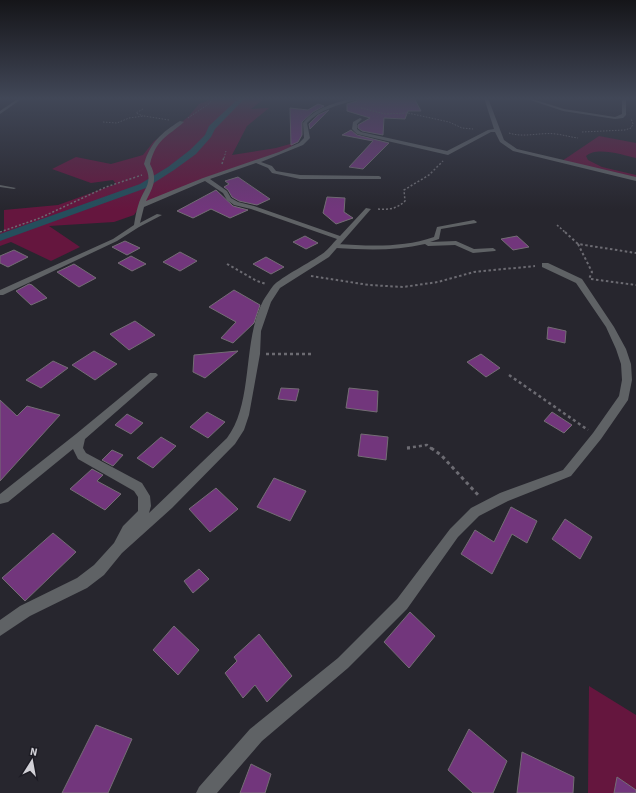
<svg xmlns="http://www.w3.org/2000/svg" width="636" height="793" font-family="'Source Sans 3',sans-serif">
<rect width="100%" height="100%" fill="#27262e"/>
<!-- green -->
<path fill="#65163e" d="M213 98H265L251 109 269 108 247 126 232 155 276 148 297 142 287 150 142 204 134 215 114 222 49 226 80 247 51 261 11 242 0 246V233L4 231V210L58 205 116 184 113 180 91 183 52 169 76 157 111 164 143 155 154 141 176 127 189 116 199 104Z
M599 136 636 143V158C624 155 596 146 586 156L588 160 602 167 636 175V179L562 161Z
M589 686 636 715V793H588Z"/>
<g fill="none" stroke-linecap="round" stroke-linejoin="round">
<!-- canal -->
<path fill="#254e5c" fill-rule="evenodd" d="M239 98H245L215 129 211 137 196 154 174 170 146 188 0 241V234L140 184 168 167 190 150 205 135 209 126Z"/>
</g>
<!-- building -->
<path fill="#72367c" stroke="#746d75" d="M356 98H414L421 111H408L405 119 384 118 383 135 362 131 358 128V125L370 118 347 111V104L357 101Z
M318 104 324 106 313 112 302 122V135L298 142 291 145 290 108 308 110Z
M329 110 310 129 309 124 318 115Z
M351 130 357 135 389 143 363 169 349 167 373 141 342 135Z
M238 177 270 199 257 205 239 201 232 197 228 190 224 187 229 184 225 181Z
M216 190 233 206 248 210 230 218 211 209 193 218 177 211Z
M327 197 345 198 344 212 353 218 336 224 323 213Z
M305 236 318 243 306 249 293 242Z
M517 236 529 247 513 250 501 239Z
M125 241 140 248 127 255 112 247Z
M14 250 28 257 8 267 0 263V256Z
M180 252 197 261 180 271 163 262Z
M131 256 146 264 132 271 118 263Z
M266 257 284 267 271 274 253 264Z
M74 264 96 278 79 287 57 272Z
M29 284 32 285 47 298 31 305 16 291Z
M234 290 260 305 254 323 233 343 221 338 236 322 209 307Z
M135 321 155 335 129 350 110 334Z
M548 327 566 331 565 343 547 339Z
M94 351 117 364 95 380 72 365Z
M238 351 205 378 193 372 194 355Z
M481 354 500 368 486 377 467 362Z
M53 361 68 368 41 388 26 380Z
M281 388 299 389 296 401 278 399Z
M349 388 378 391 377 412 346 408Z
M0 400 17 416 27 406 60 415 0 481Z
M207 412 225 422 208 438 190 427Z
M552 412 572 425 564 433 544 421Z
M127 414 143 423 131 434 115 425Z
M361 434 388 437 386 460 358 456Z
M161 437 176 446 153 468 137 458Z
M112 450 123 455 113 466 102 460Z
M92 469 103 475 97 481 121 494 105 510 70 489Z
M274 478 306 491 290 521 257 507Z
M216 488 238 509 210 532 189 509Z
M511 507 537 521 527 543 512 534 492 574 461 554 475 530 494 542Z
M565 519 592 537 580 559 552 539Z
M53 533 76 552 25 601 2 578Z
M199 569 209 579 193 593 184 581Z
M410 612 435 636 409 668 384 642Z
M174 626 199 650 178 675 153 650Z
M259 634 292 676 267 702 255 685 243 698 225 673 237 661 234 657Z
M96 725 132 739 108 793H62Z
M469 729 507 761 493 793H473L448 770Z
M522 752 574 777 573 793H517Z
M251 764 271 774 265 793H240Z
M617 777 636 790V793H614Z"/>
<g fill="none" stroke-linecap="round" stroke-linejoin="round">
<!-- path-far4 -->
<path stroke="#6c6b72" stroke-width="1" stroke-dasharray="1.5 1.5" stroke-linecap="butt" d="M362 99 384 98
M406 99 449 98
M361 108 385 114 408 113 449 122 462 128 473 129
M143 109 136 113 143 116
M188 118 210 103 212 98
M103 122 117 123 129 118 144 116 169 120
M582 132 625 130 631 128 633 124 631 118
M509 133C524 138 540 132 556 134 564 135 570 137 578 138
M224 158 226 151"/>
<!-- path-far3 -->
<path stroke="#6c6b72" stroke-width="1.5" stroke-dasharray="2 2" stroke-linecap="butt" d="M222 164 224 157
M378 209C388 210 397 209 405 201L404 190 429 175 443 161
M557 225 566 233
M0 232 40 218 106 187 142 175"/>
<!-- path-far2 -->
<path stroke="#6c6b72" stroke-width="2" stroke-dasharray="2.5 2.5" stroke-linecap="butt" d="M565 232 578 244 636 253
M578 244 592 272 589 279
M227 264 257 281 266 284
M311 276 369 285 403 287 438 282 474 272 535 266
M591 279 636 285"/>
<!-- path-far1 -->
<path stroke="#6c6b72" stroke-width="2.5" stroke-dasharray="3 3" stroke-linecap="butt" d="M266 354H311
M509 375 588 430
M407 448 427 445 432 449"/>
<!-- path -->
<path stroke="#6c6b72" stroke-width="3" stroke-dasharray="3.5 3.5" stroke-linecap="butt" d="M407 448H410
M431 448 441 455 479 496"/>
<!-- service -->
<path fill="#5f6265" fill-rule="evenodd" d="M0 185 16 188 14 189 0 187Z
M157 214 162 215 139 227 134 226Z
M474 220 477 222 476 223 441 229 439 239 430 242 456 241 474 249 493 248 496 250 495 251 473 253 455 245 428 246 425 244C396 251 366 250 336 248L333 246 336 244C370 246 402 248 434 237L437 227Z"/>
<!-- minor -->
<path fill="#5f6265" fill-rule="evenodd" d="M19 98H23L0 114V111Z
M354 98 356 100C338 105 320 109 307 123L310 138 303 145 261 162 272 166 276 171 300 175 379 176 381 177V179H300L272 173 268 168 256 163 210 179 227 191 231 198 238 202 254 206 340 236 366 208 371 209 329 257 280 288 271 302 261 331 260 354 249 415 244 430 235 444 172 508 122 553 104 575 87 588 30 616 0 636V620L20 606 77 578 94 565 114 543 123 526 138 511V497L134 491 78 459 73 449 8 502 0 504V494L76 434 150 373H156L158 375 156 377 85 439 83 448 86 453 142 483 150 496 151 506 149 513 227 438C254 402 242 341 263 301 266 296 270 290 273 286 281 277 311 262 322 254 327 251 332 244 337 239L251 209 234 205 227 200 223 193 205 181 144 207 139 227 117 241 3 295H0V290L113 239 134 225C135 219 136 212 138 206 143 188 155 184 144 164 150 143 162 132 180 121L184 122C167 137 156 139 150 164 158 179 153 187 146 201L203 178 279 152 299 143 304 138 303 123C316 107 335 103 354 98Z
M484 98H488L504 140 517 149 636 177V181L513 151 500 142 495 132H491L448 155 357 134 352 129 353 122 360 118 362 119 357 124V129L361 132 447 151 488 130 494 129Z
M524 98H529L564 109 615 117 622 114V98H630L626 100V115L623 118 615 119 563 111Z
M542 263H548L582 279 614 327 626 349 631 364 632 380 628 400 601 439 571 476 508 501 479 516 458 537 407 609 348 668 262 741 217 793H196L199 787 250 729 338 658 397 599 450 529 471 508 500 493 563 470 593 433 619 396 622 380 621 364 616 349 606 327 576 283 542 267Z"/>
</g>
<!-- sky -->
<linearGradient id="sky" x2="0" y2="1"><stop stop-color="#151519"/><stop offset="0.47" stop-color="#414757"/><stop offset="1" stop-color="#414757" stop-opacity="0"/></linearGradient>
<rect width="636" height="209" fill="url(#sky)"/>
<!-- north arrow -->
<g transform="translate(32 761) rotate(11)" stroke="#1d1c24" stroke-width="3" paint-order="stroke">
<path d="M0-3L7 15L0 10L-7 15Z" fill="#d2d1d7"/>
<text y="-6" font-size="11" font-weight="bold" text-anchor="middle" fill="#d2d1d7">N</text>
</g>
</svg>
